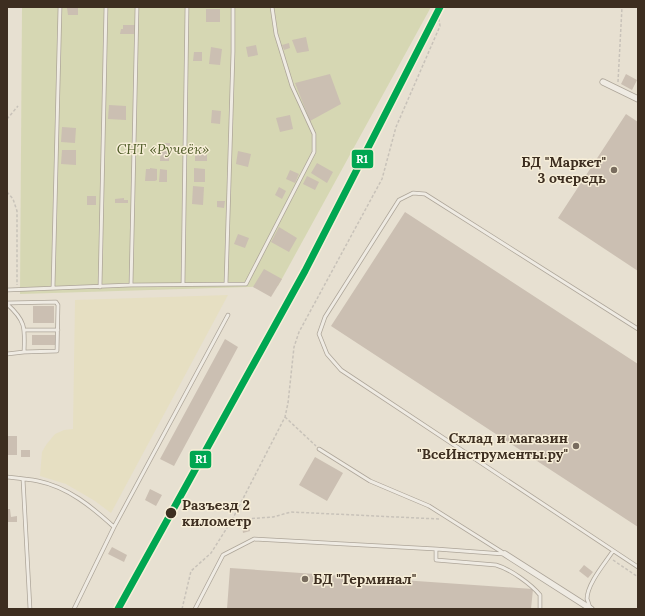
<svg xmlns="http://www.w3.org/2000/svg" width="645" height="616" font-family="Lora,serif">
<rect width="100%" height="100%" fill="#e7e0d1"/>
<!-- farmland -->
<path fill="#e6dfc2" d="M228 295 111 513 95 501 66 484 40 476 42 452 46 445 55 434 64 430 73 429 75 300Z"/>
<!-- green -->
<path fill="#d6d7b3" d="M22 7H431L278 286 20 294Z"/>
<!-- building -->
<path fill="#cbbfb2" d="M67 8H78V15H68Z
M206 9H220V22H206Z
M123 25H135L134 34H120L121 29H123Z
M306 37 309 51 297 53 292 40Z
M289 43 290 48 284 50 282 45Z
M256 45 258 55 248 57 246 47Z
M211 47 222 49 220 65 209 64Z
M194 52H202V61H193Z
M330 74 341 104 310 121 295 83Z
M626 74 637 80 632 90 621 84Z
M109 105 126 106V120L108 119Z
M212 110 221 111 220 124 211 123Z
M626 114 638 122V271L558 218Z
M290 115 293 129 280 132 276 118Z
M62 127 76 128 75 143 61 142Z
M161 143H170L169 161H160Z
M195 149H207V161H195Z
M62 150H76V165L61 164Z
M238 151 251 154 248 167 236 164Z
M317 163 333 172 327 183 311 173Z
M150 168 157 169V180L155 181H145L146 169H150Z
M194 168 205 169V182H194Z
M160 169 167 170V182H159Z
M290 170 299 174 295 183 286 179Z
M307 176 319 182 315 190 303 184Z
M193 186 204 187 203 205 192 204Z
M279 187 286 191 282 199 275 195Z
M87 196H96V205H87Z
M124 198V200H128V203H115V199Z
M217 201H225L224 208 217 207Z
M405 212 638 364V527L331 326Z
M279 227 297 238 289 252 271 242Z
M238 234 249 238 245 248 234 244Z
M264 269 282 279 271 297 253 287Z
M33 306H54V323H33Z
M32 335H55V345H32Z
M225 339 238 347 174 466 160 459Z
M7 436H17V455H7Z
M21 450H30V457H21Z
M315 457 343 473 327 501 299 485Z
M150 489 162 495 156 506 145 500Z
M7 509H10L11 517 17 516V522H7Z
M248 524 250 531 243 533 242 525Z
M112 547 127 555 124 562 108 554Z
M584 565 593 572 588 578 579 571Z
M230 568 533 589 531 609H227Z"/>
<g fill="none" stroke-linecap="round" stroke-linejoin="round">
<!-- service casing -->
<g stroke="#ada599" stroke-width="4.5">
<path id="service" d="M183 284 187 7
M226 284 233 52V7
M131 285 137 7
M100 287 106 7
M53 288 60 7
M7 290 131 285 246 284 314 152V134L292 86 276 34 272 7
M7 303 56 302 58 305 57 351 24 352
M7 304C26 321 25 328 24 352L7 354
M638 329 425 194 413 193 399 200 325 317 319 334 327 354 341 370 638 567
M25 330H58
M319 449 370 481 429 506 505 554
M7 477C17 478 28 479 38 481 68 487 92 507 114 527
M23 479 30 609
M504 554 436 549V560L496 565C510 569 531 584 540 595V609
M590 608C589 605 588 601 587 599 587 584 605 563 613 551
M74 609 114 527 228 315
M195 609 223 555 254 539 436 549"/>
</g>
<!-- minor casing -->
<g stroke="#ada599" stroke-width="7">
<path id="minor" d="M603 82 638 99
M505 554 591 609"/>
</g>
<!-- path -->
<path stroke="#c8c2b9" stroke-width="1.5" stroke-dasharray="3 2" stroke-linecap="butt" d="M618 82 622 7
M7 119 18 106
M7 192 13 199 17 211V285
M285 417 316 446
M232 520 273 517 291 512 439 519
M613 560 638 577
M182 609 191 571 211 553 232 520 285 417 288 403 294 347 299 332 382 179 396 127 440 26 438 14 434 7"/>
<!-- service -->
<use href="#service" stroke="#efebe3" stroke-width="3"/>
<!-- minor -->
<use href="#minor" stroke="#efebe3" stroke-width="5.5"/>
<!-- rail-1 casing -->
<g stroke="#f7eed8" stroke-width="10">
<path id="rail-1" d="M118 609 305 271 440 7"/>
</g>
<!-- rail-1 -->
<use href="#rail-1" stroke="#00a651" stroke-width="7"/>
</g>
<!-- markers -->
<g fill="#786c5e" stroke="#f7eed8" stroke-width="1.5">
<circle cx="614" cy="170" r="4"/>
<circle cx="576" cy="446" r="4"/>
<circle cx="305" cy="579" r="4"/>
</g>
<circle fill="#3d2e20" stroke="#f7eed8" stroke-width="1.5" cx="171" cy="513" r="6"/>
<g text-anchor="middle" stroke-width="3" stroke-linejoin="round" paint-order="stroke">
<!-- park labels -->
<g font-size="14" font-style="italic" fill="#4d5a26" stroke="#f7eed8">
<text x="163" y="154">СНТ «Ручеёк»</text>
</g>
<!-- poi labels -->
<g font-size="14" font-weight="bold" fill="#3d2e20" stroke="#f7eed8" text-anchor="end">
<text x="606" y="167">БД "Маркет"<tspan x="606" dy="16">3 очередь</tspan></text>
<text x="568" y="443">Склад и магазин<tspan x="568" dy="16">"ВсеИнструменты.ру"</tspan></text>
<text x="313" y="584" text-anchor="start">БД "Терминал"</text>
</g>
<!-- stop labels -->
<g font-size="14" font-weight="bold" fill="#3d2e20" stroke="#f7eed8" text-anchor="start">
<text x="182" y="510">Разъезд 2<tspan x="182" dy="16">километр</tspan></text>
</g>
</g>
<g stroke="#f7eed8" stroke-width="1.5">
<rect x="351" y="149" width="23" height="20" rx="4" fill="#00a651"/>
<rect x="189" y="450" width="23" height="19" rx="4" fill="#00a651"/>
</g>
<g font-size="11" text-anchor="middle" font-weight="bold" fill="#fff">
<text x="362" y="163">R1</text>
<text x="201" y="463">R1</text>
</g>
<!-- border -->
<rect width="645" height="616" fill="none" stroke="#3d2e20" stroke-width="16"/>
</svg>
